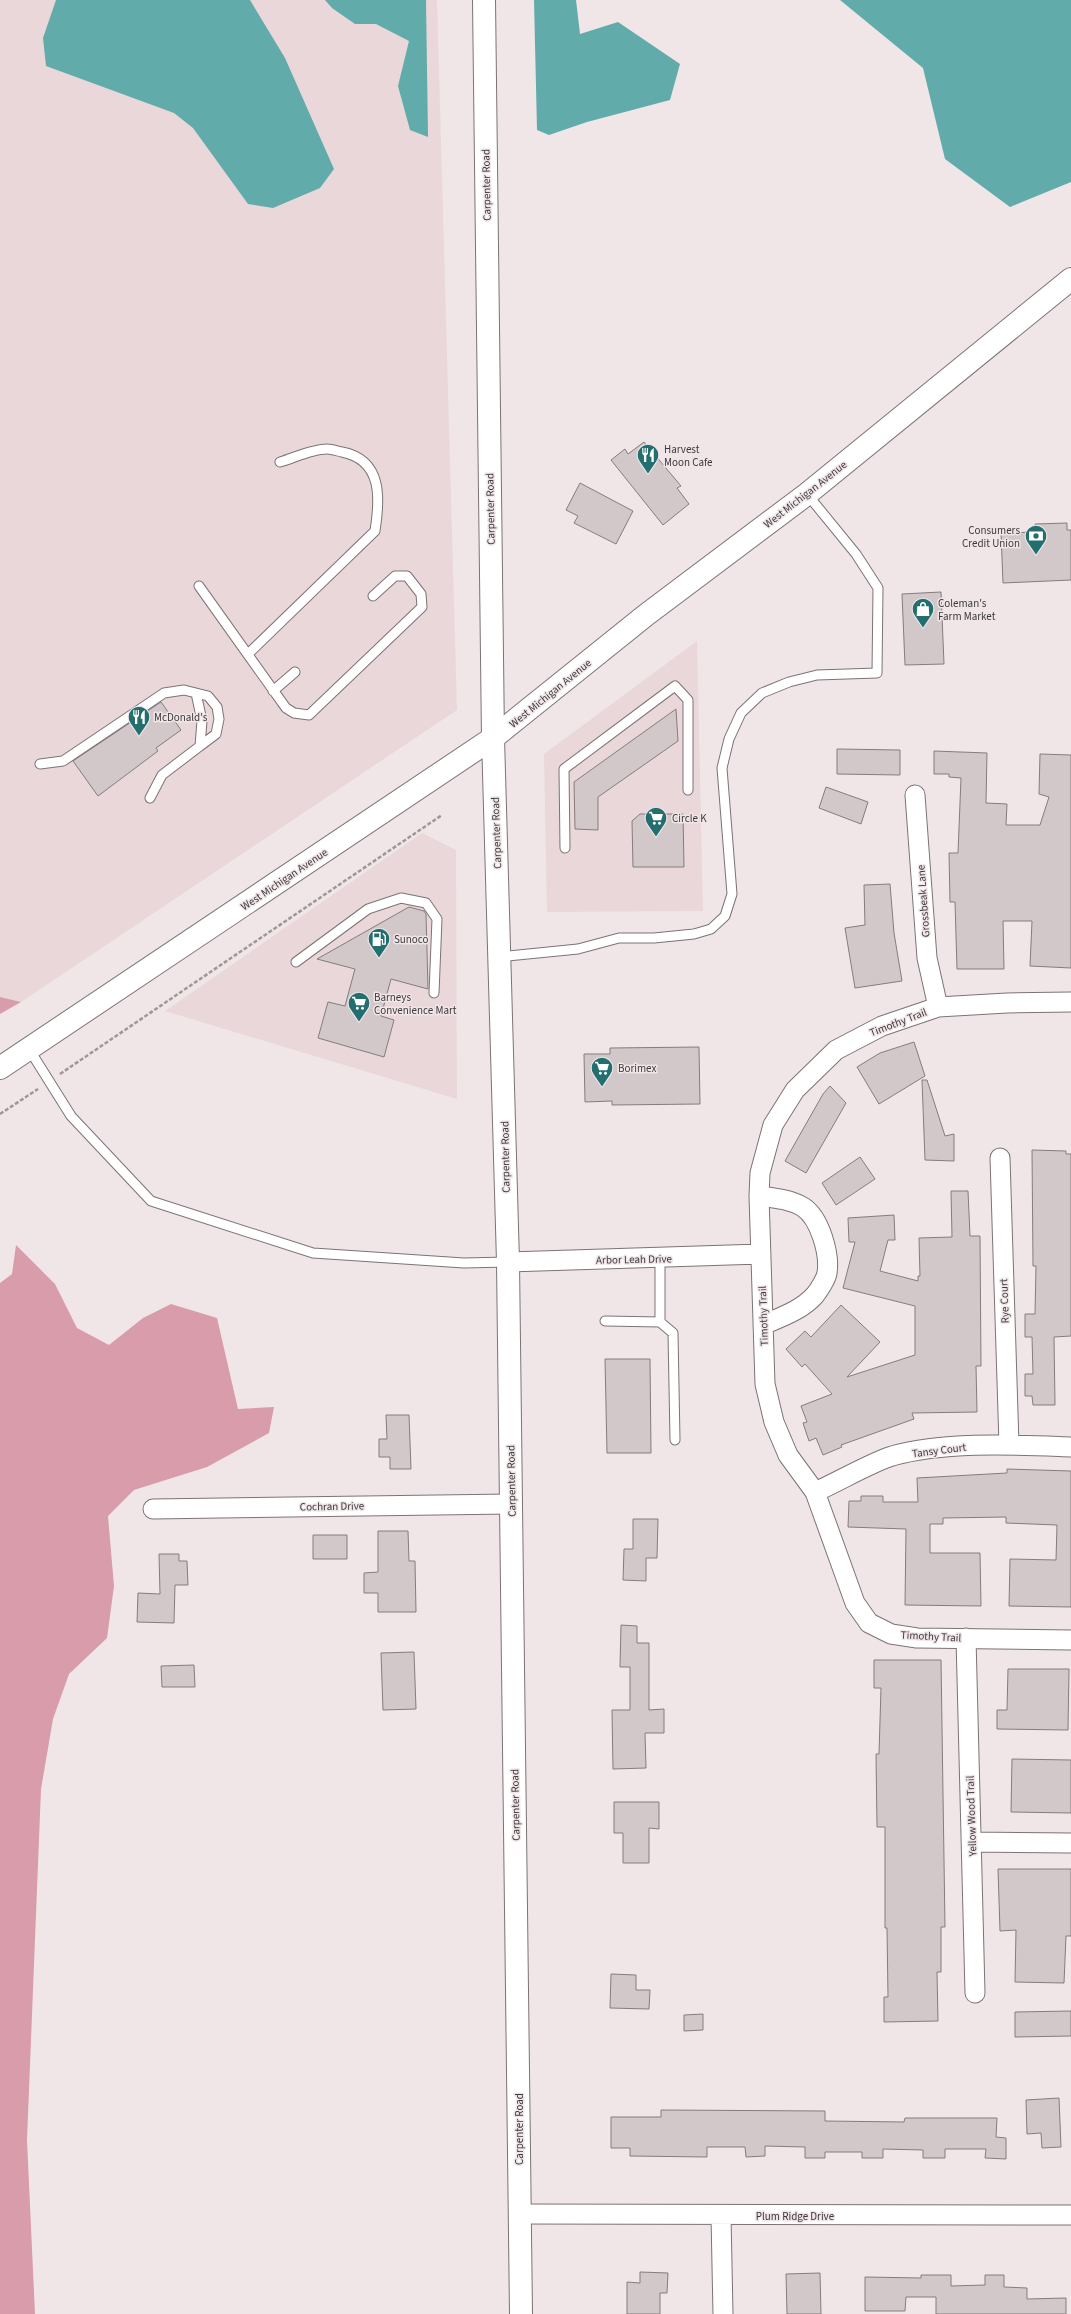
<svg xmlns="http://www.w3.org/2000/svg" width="1071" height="2314" font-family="'Source Sans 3',sans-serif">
<rect width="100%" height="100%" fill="#f0e6e8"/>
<!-- built -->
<path fill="#e9d7da" d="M0 0H437L457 710 21 1002 0 997Z
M697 641 703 911 547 912 544 754Z
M422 833 456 850 457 1099 165 1011Z"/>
<!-- forest -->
<path fill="#d89caa" d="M0 997 21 1002 0 1014Z
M16 1245 55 1284 77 1328 109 1345 143 1318 171 1304 217 1318 238 1409 274 1407 269 1433 207 1467 134 1490 108 1516 114 1586 107 1638 69 1674 53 1719 41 1789 27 2140 35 2314H0V1283L12 1274Z"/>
<!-- water -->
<path fill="#61abab" d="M56 0H250L285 58 334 169 320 188 273 208 248 204 193 128 174 113 46 66 43 38Z
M325 0H426L428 137 410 130 398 86 409 41 376 24H355L332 8Z
M534 0H576L580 34 618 22 680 64 670 100 587 122 549 135 537 130Z
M840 0H1071V182L1010 207 945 159 923 68Z"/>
<!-- building -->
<path fill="#d2c8ca" stroke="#857c7e" d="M644 442 681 486 677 488 689 504 663 525 611 460 625 449 628 454Z
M580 483 633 511 616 544 574 523 578 516 566 510Z
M1067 523V530H1071V580L1003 583 1001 533 1035 532V524Z
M941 592 944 664 905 665 902 594Z
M161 702 181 730 156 748 158 751 98 796 73 761Z
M676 709 678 741 598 797V830L575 829 574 782Z
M837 749 900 750V775L837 774Z
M934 751 987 753 986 803 1007 804 1006 825H1040L1049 797 1039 794 1040 754 1071 755V968L1030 966 1032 921H1003L1004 969H957L955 902H950L949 853H958L961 778 949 777V774H934Z
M826 787 868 802 861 824 819 808Z
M640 814H683L684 867H633L632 821Z
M890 884 894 933 902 981 855 988 845 928 865 925 864 885Z
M409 907 424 911 426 914 428 989 391 979 381 1016 394 1020 384 1057 318 1038 328 1002 345 1006 355 969 317 959Z
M914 1042 925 1076 879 1104 857 1067 880 1053Z
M699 1047 700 1104 612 1105V1101L585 1102 584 1054H610V1048Z
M922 1080H927L945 1136 954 1134V1161L925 1160Z
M830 1086 846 1103 806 1173 785 1161 823 1094Z
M1032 1150 1066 1151V1154H1071V1336L1054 1337 1055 1405H1033L1032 1396H1025V1374H1033L1032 1337H1025V1314H1035L1036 1266H1033Z
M860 1157 875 1179 836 1205 822 1183Z
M951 1191H968L970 1236H980L981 1366H976L977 1412 912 1413 914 1419 841 1445 842 1447 823 1455 816 1438 809 1441 803 1423 807 1422 801 1406 832 1394 805 1364 802 1367 786 1349 805 1331 811 1337 841 1305 880 1342 847 1377 915 1355V1306L843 1288 855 1242H849L848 1218 894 1215 895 1240H888L880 1271 918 1281V1276H920L919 1238 952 1237Z
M605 1359H650L651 1453H607Z
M386 1415H409L411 1469H390V1457H379V1439H387Z
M1007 1469 1071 1471V1607L1009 1606 1010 1559 1056 1560 1057 1525 1006 1523V1517L943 1518V1524H930V1553H980L981 1606 905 1605 906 1529 848 1527 849 1501H861V1496H883V1502H918L917 1478 1007 1473Z
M633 1519H658L657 1558H646V1581L623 1580 624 1549H633Z
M378 1531H408L409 1561H415L416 1612H378V1593H364V1573L378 1572Z
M313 1535H347V1559H313Z
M159 1554H179V1561H187L188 1585H175L174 1623 137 1622 138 1593 160 1594Z
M621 1625 637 1626V1643H649V1710L664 1709V1733H645L646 1768 613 1769 612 1710H630V1667H620Z
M414 1652 416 1709 383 1710 381 1653Z
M874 1660H941L945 1927H941V1972H937L938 2021 884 2022V1997H888L887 1928H885V1827H877L876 1754H879L881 1688H874Z
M194 1665 195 1687H162L161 1666Z
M1008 1669H1069L1068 1730 997 1729V1710H1007Z
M1012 1759 1071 1760V1813L1011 1812Z
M614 1802H659V1829L649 1828V1863H623V1833H614Z
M998 1869H1071V1936H1066L1064 1983 1015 1982 1016 1930 1000 1931Z
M611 1974 636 1975V1990H650L649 2009 610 2008Z
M1071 2011V2036L1015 2037V2012Z
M703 2014V2030L684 2031V2015Z
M1059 2098 1061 2147 1042 2148 1041 2133 1027 2134 1026 2100Z
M661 2110 825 2111V2121L904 2122 905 2118H997L996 2137 1006 2138V2159L985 2158 986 2149H945V2158H923V2150L883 2149V2158H862V2152H825V2158H805V2147L765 2146V2156L746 2157 745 2147H707V2157L630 2156V2148H611V2117H661Z
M640 2272 668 2273 667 2293H660V2314H627V2282L640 2283Z
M820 2273 821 2314H787L786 2274Z
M921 2275H951V2286L985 2285V2275H1004V2287L1027 2288V2299L1066 2298V2314H936V2297H906L905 2311H865V2277L921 2278Z"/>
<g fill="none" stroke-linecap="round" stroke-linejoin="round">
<!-- service casing -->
<g stroke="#7c7375" stroke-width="11">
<path id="service" d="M199 586 286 708 294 713 309 715 422 607 421 594 407 576H395L373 596
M248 654 375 531C380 499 383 460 342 452 337 451 332 449 327 449 312 449 294 458 280 462
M273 691 295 672
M196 693 208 696 217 707 219 719 216 734 200 746
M40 764 63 761 164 693 184 690 196 693 202 721 200 746 162 775 150 798
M565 848 564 769 675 686 688 700V790
M499 957 578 949 619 938H654L694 934 711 929 725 916 732 894 722 768 729 739 741 713 762 693 789 682 817 675 877 673 878 588 856 554 807 494
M296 962 368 909 401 898 426 903 437 919 434 993
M29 1049 71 1116 151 1201 313 1253 464 1263 508 1262
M660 1259V1322
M605 1321 660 1322 673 1333 675 1440"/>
</g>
<!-- minor casing -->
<g stroke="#7c7375" stroke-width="21">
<path id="minor" d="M915 795 927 958 938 1007
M1071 1002 1007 1003 938 1007 882 1026 836 1050 795 1090 773 1125 760 1173 759 1196 765 1384 774 1422 788 1455 815 1492 855 1603 869 1623 891 1634 917 1638 1071 1640
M1000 1158 1009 1445
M759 1196C774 1198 789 1199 803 1207 820 1218 830 1254 827 1273 826 1279 819 1290 815 1295 802 1310 781 1317 763 1325
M508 1262 761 1254
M815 1492C838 1482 870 1463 892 1456 946 1441 1016 1445 1071 1447
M153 1509 511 1504
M966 1638 975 1993
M972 1842 1071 1843
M520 2214 1071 2215
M721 2216 723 2314"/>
</g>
<!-- secondary casing -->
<g stroke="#7c7375" stroke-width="24">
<path id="secondary" d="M484 0 493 738 508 1262 521 2314"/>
</g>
<!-- trunk casing -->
<g stroke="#7c7375" stroke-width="24">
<path id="trunk" d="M0 1068 493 738 646 615 807 494 1071 279"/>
</g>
<!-- path -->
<path stroke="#9e9799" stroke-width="2.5" stroke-dasharray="4 2" stroke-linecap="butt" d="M60 1074 442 815
M0 1114 38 1089"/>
<!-- service -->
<use href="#service" stroke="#fff" stroke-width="9"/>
<!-- minor -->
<use href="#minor" stroke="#fff" stroke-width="19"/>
<!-- secondary -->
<use href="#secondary" stroke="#fff" stroke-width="22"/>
<!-- trunk -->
<use href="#trunk" stroke="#fff" stroke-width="22"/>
</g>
<!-- icons -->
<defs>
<g id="restaurant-pin" transform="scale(1.15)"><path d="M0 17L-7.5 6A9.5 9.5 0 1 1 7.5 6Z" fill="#236f6f" stroke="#f0e6e8"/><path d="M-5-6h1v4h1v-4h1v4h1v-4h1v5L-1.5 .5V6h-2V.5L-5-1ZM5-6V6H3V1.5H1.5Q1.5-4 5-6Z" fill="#fff"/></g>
<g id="bank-pin" transform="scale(1.15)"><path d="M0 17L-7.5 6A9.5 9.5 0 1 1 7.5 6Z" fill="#236f6f" stroke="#f0e6e8"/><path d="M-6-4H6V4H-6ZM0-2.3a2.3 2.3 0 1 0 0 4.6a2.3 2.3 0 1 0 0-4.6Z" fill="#fff"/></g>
<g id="shop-pin" transform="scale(1.15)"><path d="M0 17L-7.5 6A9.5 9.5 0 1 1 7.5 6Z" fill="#236f6f" stroke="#f0e6e8"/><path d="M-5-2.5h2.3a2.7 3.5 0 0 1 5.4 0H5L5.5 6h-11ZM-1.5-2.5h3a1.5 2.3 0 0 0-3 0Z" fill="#fff"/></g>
<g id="supermarket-pin" transform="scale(1.15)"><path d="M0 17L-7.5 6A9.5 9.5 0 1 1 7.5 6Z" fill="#236f6f" stroke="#f0e6e8"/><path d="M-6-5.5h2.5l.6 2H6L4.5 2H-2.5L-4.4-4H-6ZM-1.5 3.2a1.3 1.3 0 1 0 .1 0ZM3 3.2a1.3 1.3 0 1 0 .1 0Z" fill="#fff"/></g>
<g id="fuel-pin" transform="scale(1.15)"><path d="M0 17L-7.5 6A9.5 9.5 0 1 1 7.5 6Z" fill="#236f6f" stroke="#f0e6e8"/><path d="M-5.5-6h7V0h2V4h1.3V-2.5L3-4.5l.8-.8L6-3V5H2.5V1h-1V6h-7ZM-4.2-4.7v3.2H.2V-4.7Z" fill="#fff"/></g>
</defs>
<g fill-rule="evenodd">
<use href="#restaurant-pin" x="648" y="455"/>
<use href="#bank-pin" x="1036" y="536"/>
<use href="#shop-pin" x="923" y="609"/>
<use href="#restaurant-pin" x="139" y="717"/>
<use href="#supermarket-pin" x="656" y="818"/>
<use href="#fuel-pin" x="379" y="939"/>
<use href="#supermarket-pin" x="359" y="1003"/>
<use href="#supermarket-pin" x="602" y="1068"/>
</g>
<g text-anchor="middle" stroke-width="3" stroke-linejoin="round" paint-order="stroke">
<!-- street labels -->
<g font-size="11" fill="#3e3a3b" stroke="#f0e6e8">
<text transform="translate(486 185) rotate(-91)" y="4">Carpenter Road</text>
<text transform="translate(805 494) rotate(-38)" y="4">West Michigan Avenue</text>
<text transform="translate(490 509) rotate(-91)" y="4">Carpenter Road</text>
<text transform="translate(550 693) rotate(-39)" y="4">West Michigan Avenue</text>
<text transform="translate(496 833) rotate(-92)" y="4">Carpenter Road</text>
<text transform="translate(284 879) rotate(-34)" y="4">West Michigan Avenue</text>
<text transform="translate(923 901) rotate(-94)" y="4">Grossbeak Lane</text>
<text transform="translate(898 1022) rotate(-21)" y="4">Timothy Trail</text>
<text transform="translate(505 1157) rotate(-91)" y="4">Carpenter Road</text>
<text transform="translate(634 1259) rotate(-1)" y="4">Arbor Leah Drive</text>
<text transform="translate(1004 1301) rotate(-92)" y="4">Rye Court</text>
<text transform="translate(763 1316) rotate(-92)" y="4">Timothy Trail</text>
<text transform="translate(939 1450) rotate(-7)" y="4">Tansy Court</text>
<text transform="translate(511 1481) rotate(-91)" y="4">Carpenter Road</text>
<text transform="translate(332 1506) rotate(-1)" y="4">Cochran Drive</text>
<text transform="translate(931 1636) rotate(3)" y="4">Timothy Trail</text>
<text transform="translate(515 1805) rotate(-91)" y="4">Carpenter Road</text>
<text transform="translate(971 1816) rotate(-92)" y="4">Yellow Wood Trail</text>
<text transform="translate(519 2129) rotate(-90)" y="4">Carpenter Road</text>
<text x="795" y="2220">Plum Ridge Drive</text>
</g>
<!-- poi labels -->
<g font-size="11" fill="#3e3a3b" stroke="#f0e6e8" text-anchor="start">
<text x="664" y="453">Harvest<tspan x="664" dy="13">Moon Cafe</tspan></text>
<text x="1020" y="534" text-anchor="end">Consumers<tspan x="1020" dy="13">Credit Union</tspan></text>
<text x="938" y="607">Coleman's<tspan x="938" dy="13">Farm Market</tspan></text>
<text x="154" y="721">McDonald's</text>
<text x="672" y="822">Circle K</text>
<text x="394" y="943">Sunoco</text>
<text x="374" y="1001">Barneys<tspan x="374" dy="13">Convenience Mart</tspan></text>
<text x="618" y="1072">Borimex</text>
</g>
</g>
</svg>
